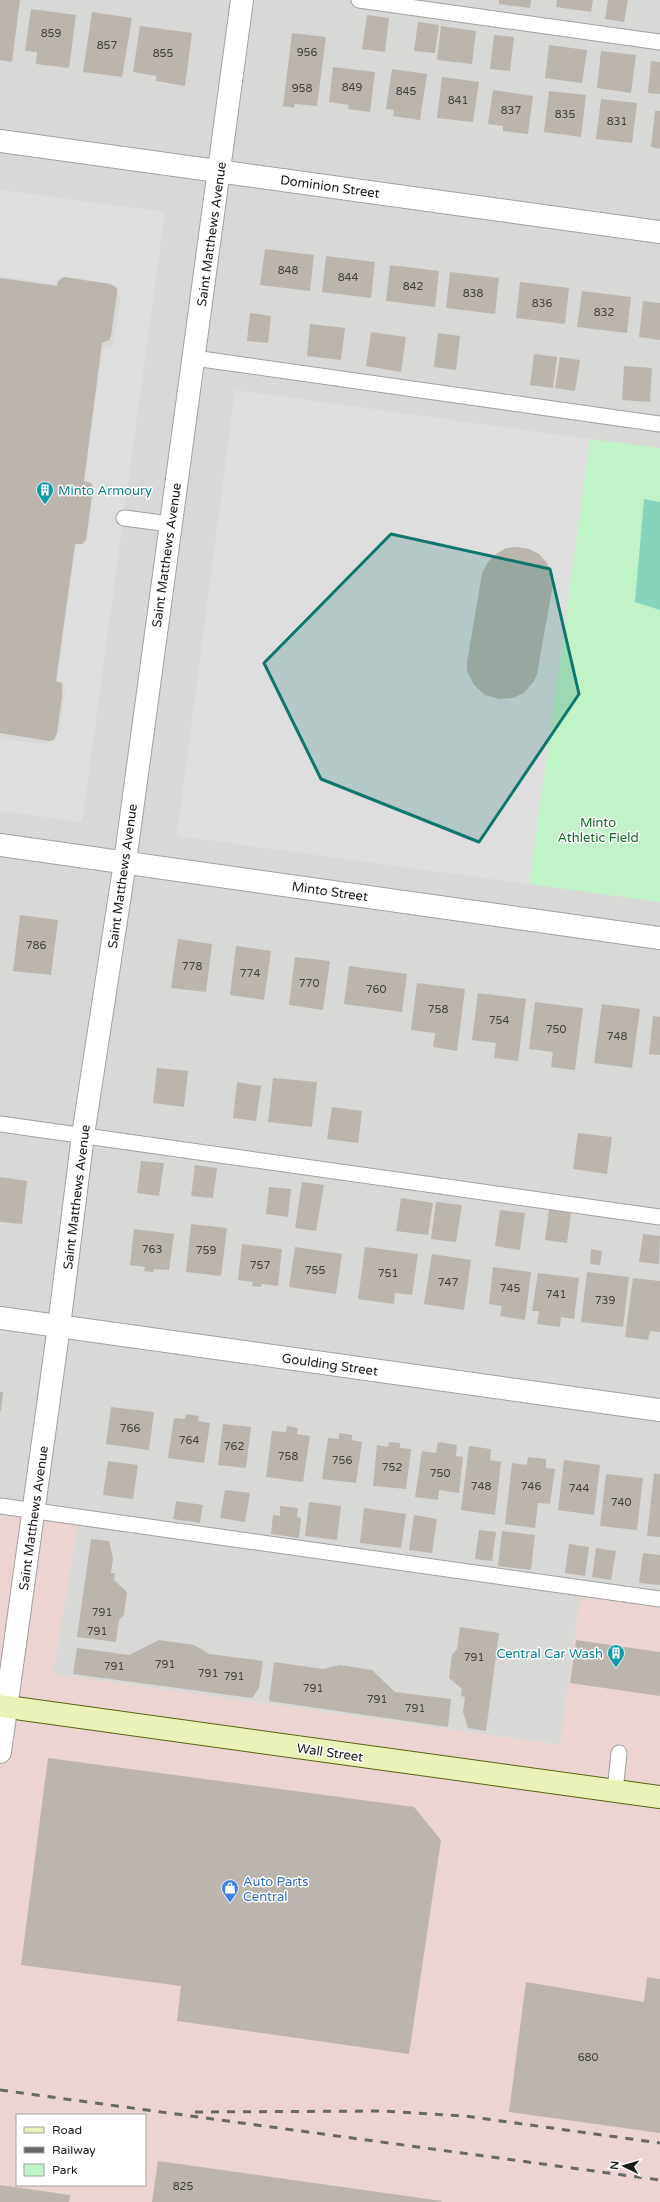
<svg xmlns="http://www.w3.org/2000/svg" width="660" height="2202" font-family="'Varela Round',sans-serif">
<rect width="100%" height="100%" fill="#ebe8e1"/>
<!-- residential -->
<path fill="#d8d8d7" d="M0 0H660V1600L581 1589 561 1745 52 1674 79 1518 0 1507Z"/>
<!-- commercial -->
<path fill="#ebd4d1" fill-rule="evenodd" d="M0 1508 79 1518 53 1674 560 1745 581 1589 660 1601V2202H0ZM17 2115H145V2185H17Z"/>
<!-- park -->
<path fill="#c0f3c8" d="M590 439 660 448V902L529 884Z"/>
<!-- pitch -->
<path fill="#85d4bb" d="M644 499 660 502V610L635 602Z"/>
<!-- parking -->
<path fill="#dedede" d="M0 190 165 212 82 822 0 811V737L2 739 45 744 59 734 66 686 57 681 76 545H83L87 540 94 488 91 482 84 481 103 347 113 348 120 298 116 285 61 276 55 284 0 276Z
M235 390 590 439 529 884 177 836Z"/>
<!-- building -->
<path fill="#bbb5ae" d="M0 0H20L12 62 0 60Z
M499 0H531L530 8 499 4Z
M557 0H593L591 12 556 7Z
M608 0H628L624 22 605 19Z
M31 9 76 15 69 68 36 64 37 52 25 51Z
M92 12 132 18 122 77 83 72Z
M367 15 389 18 385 52 362 49Z
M418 22 439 25 435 53 414 51Z
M140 26 192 33 185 86 156 81V76L133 72Z
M441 26 476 31 472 64 437 60Z
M292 33 326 37 317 106 295 104 294 108 283 106Z
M494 35 514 37 510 71 490 69Z
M549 45 587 50 582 83 545 78Z
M601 51 636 55 631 93 597 88Z
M651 61 660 62V94L648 93Z
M333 67 375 72 370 112 348 109 349 105 329 102Z
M392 69 427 74 420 120 393 116 394 110 386 109Z
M442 77 479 82 473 122 437 118Z
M493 90 533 96 528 134 503 131V126L488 124Z
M549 91 586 95 581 137 544 132Z
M601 99 637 103 632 143 596 139Z
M655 111H660V149L651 147Z
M265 249 314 255 310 291 260 285Z
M326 256 375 262 371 298 322 292Z
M390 265 439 271 435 307 386 301Z
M450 272 499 278 495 314 446 308Z
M64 277 110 284 117 288V293L111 336 109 340 102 343 84 481 91 483 93 488 86 540 82 544H75L56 681 62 683V697L57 733 54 740 49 741 0 733V278L57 286 58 281Z
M520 282 569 288 565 324 516 318Z
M582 291 631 297 627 333 577 327Z
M643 301 660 303V340L639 337Z
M250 313 271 316 268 343 247 341Z
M310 324 345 328 341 360 307 356Z
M371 332 406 337 401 372 366 366Z
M438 333 460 336 456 370 434 367Z
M534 354 557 357 553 388 530 385Z
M560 357 580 360 575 391 555 388Z
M624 366 652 368 650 402 622 400Z
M517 547 529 549 539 554 547 563 552 574 553 585 537 674 534 681 524 693 513 698 499 699 485 695 474 685 467 671V662L482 573 488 562 495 555 506 548Z
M20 915 58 920 51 975 13 971Z
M178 939 212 944 206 992 171 988Z
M236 946 271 951 264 1000 230 995Z
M295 957 330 961 323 1010 289 1005Z
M349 966 407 974 402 1012 344 1004Z
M417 983 465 989 457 1051 433 1047 435 1033 411 1030Z
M478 993 526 999 518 1061 494 1058 496 1043 472 1040Z
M535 1002 583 1008 575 1070 551 1067 553 1052 529 1049Z
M602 1004 640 1009 632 1068 594 1063Z
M653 1016 660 1017V1055L649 1054Z
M157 1068 188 1071 184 1107 153 1103Z
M273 1078 317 1082 312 1127 268 1122Z
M237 1082 261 1086 256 1121 233 1118Z
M332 1107 362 1111 358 1143 327 1139Z
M578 1133 612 1137 607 1174 573 1169Z
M141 1161 164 1163 159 1196 137 1193Z
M195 1165 217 1168 213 1198 191 1196Z
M0 1177 27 1181 22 1224 0 1222Z
M302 1182 324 1185 316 1231 295 1228Z
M269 1187 291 1189 288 1217 266 1214Z
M401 1198 433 1203 428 1235 396 1231Z
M436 1202 462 1205 456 1242 431 1239Z
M500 1210 525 1213 520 1250 495 1246Z
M549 1210 571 1213 567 1243 545 1240Z
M191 1224 227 1228 221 1276 186 1272Z
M134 1229 174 1234 169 1270 154 1269 153 1272 144 1271 145 1267 130 1265Z
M643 1234 660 1236 659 1264 639 1262Z
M242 1244 282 1249 278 1286 262 1284 261 1287 252 1286 253 1282 238 1280Z
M295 1247 342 1254 336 1294 289 1287Z
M365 1247 418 1254 412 1295 395 1293 394 1304 358 1299Z
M591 1249 602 1251 600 1265 590 1264Z
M432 1254 471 1260 464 1310 424 1304Z
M493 1267 531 1272 525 1320 500 1316 502 1306 489 1304Z
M587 1272 629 1277 623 1327 581 1322Z
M538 1273 579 1278 574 1319 561 1317 560 1327 537 1324 539 1311H532Z
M633 1278 660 1281V1332L650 1331 648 1340 625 1337Z
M0 1392H3L1 1411H0Z
M111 1407 154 1412 149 1450 106 1444Z
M186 1414 199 1416 198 1421 210 1423 204 1463 168 1458 174 1418 185 1419Z
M223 1424 251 1427 246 1468 218 1465Z
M287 1426 298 1428 297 1434 310 1436 303 1482 266 1477 272 1431 286 1432Z
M339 1433 352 1435V1440L362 1442 356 1483 322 1479 328 1438 339 1439Z
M389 1442 400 1443V1448L411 1449 406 1489 373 1486 377 1445 388 1447Z
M438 1442 457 1445 456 1456 463 1457 459 1493 439 1490 438 1500 415 1497 422 1451 436 1453Z
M469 1446 491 1449 490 1460 501 1462 495 1515 461 1510Z
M528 1457 546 1459V1468L555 1469 550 1504 538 1503 535 1528 505 1524 512 1463 527 1465Z
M564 1460 600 1465 594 1515 558 1510Z
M108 1461 138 1465 133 1499 103 1495Z
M654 1473 660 1474V1537L647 1536Z
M606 1474 643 1478 637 1530 600 1526Z
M225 1490 250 1493 245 1522 220 1518Z
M176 1501 203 1505 200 1523 173 1519Z
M309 1502 341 1506 337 1540 305 1536Z
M280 1506 298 1508 297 1517 301 1518 299 1538 271 1534 273 1515 280 1516Z
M364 1508 406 1514 401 1548 360 1543Z
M414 1515 437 1519 432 1553 409 1550Z
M479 1530 496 1532 492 1561 475 1559Z
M502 1531 535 1535 531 1570 498 1566Z
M91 1539 109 1541 113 1559 111 1573H115L114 1580 127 1592 124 1615 119 1620 116 1642 77 1637Z
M569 1544 589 1547 585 1576 565 1573Z
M596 1548 616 1551 611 1580 592 1577Z
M643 1553 660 1555V1585L639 1583Z
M460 1627 499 1633 486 1731 468 1728 463 1712 465 1697 461 1696 462 1689 449 1678 452 1655 457 1649Z
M159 1640 194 1645 209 1654 263 1661 259 1688 252 1698 73 1674 77 1648 129 1655Z
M576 1640 660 1652V1696L570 1683Z
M274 1662 323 1669 340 1665 372 1670 395 1692 451 1699 448 1727 269 1701Z
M48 1758 414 1807 441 1840 409 2054 177 2021 181 1986 21 1965Z
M647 1977 660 1979V2133L509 2112 526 1982 644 2002Z
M158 2161 442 2201V2202H152Z
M0 2185 70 2195 69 2202H0Z"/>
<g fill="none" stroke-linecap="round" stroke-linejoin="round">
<!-- service casing -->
<g stroke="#a1a1a1" stroke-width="17">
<path id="service" d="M359 0 660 42
M194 358 660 424
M124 518 170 524
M0 1124 660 1217
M0 1506 660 1599
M615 1791 619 1753"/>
</g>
<!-- minor casing -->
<g stroke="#a1a1a1" stroke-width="24">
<path id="minor" d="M0 141 660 232
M0 845 660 938
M0 1318 660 1410"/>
</g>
<!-- tertiary casing -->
<g stroke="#a1a1a1" stroke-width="24">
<path id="tertiary" d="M0 1752 59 1326 83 1135 125 862 242 0"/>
</g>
<!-- secondary casing -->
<g stroke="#55640e" stroke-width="24">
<path id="secondary" d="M0 1706 660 1797"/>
</g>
<!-- service -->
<use href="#service" stroke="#fff" stroke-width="15"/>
<!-- minor -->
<use href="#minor" stroke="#fff" stroke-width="22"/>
<!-- tertiary -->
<use href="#tertiary" stroke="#fff" stroke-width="22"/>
<!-- secondary -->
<use href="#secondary" stroke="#ebf2b8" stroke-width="22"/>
<!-- rail -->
<path stroke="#686868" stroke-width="3" stroke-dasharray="8 8" stroke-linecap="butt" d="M0 2090 660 2180
M195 2112 381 2111 465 2116 660 2143"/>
</g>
<!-- marked area -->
<path fill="#0f766e" fill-opacity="0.2" stroke="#0f766e" stroke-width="3" stroke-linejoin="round" d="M391 534 550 569 579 694 479 842 321 779 264 663Z"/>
<!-- icons -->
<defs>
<g id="building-pin" transform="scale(0.9)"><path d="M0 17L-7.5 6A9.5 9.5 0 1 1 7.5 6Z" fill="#0f9aa8" stroke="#fff"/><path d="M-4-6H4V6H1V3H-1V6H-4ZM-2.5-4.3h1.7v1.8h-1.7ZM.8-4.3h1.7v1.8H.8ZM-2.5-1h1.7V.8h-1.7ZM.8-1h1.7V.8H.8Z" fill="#fff"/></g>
<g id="shop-pin" transform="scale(0.9)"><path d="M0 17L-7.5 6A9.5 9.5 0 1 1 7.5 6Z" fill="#3f7fe0" stroke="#fff"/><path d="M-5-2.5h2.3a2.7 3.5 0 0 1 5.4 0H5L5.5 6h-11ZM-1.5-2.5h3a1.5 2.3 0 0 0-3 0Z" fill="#fff"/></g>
</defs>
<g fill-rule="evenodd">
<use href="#building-pin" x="45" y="490"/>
<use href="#building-pin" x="616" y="1653"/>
<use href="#shop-pin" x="230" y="1888"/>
</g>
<g text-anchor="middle" stroke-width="3" stroke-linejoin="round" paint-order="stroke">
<!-- number labels -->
<g font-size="11" fill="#42413f">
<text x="51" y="37">859</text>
<text x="107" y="49">857</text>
<text x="307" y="56">956</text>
<text x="163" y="57">855</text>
<text x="352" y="91">849</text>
<text x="302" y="92">958</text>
<text x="406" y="95">845</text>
<text x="458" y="104">841</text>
<text x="511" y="114">837</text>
<text x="565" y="118">835</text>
<text x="617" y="125">831</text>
<text x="288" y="274">848</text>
<text x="348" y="281">844</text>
<text x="413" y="290">842</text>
<text x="473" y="297">838</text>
<text x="542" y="307">836</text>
<text x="604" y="316">832</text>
<text x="36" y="949">786</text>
<text x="192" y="970">778</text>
<text x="250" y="977">774</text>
<text x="309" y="987">770</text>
<text x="376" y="993">760</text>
<text x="438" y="1013">758</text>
<text x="499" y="1024">754</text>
<text x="556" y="1033">750</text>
<text x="617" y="1040">748</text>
<text x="152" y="1253">763</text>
<text x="206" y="1254">759</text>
<text x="260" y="1269">757</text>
<text x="315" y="1274">755</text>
<text x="388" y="1277">751</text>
<text x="448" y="1286">747</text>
<text x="510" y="1292">745</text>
<text x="556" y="1298">741</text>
<text x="605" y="1304">739</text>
<text x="130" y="1432">766</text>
<text x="189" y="1444">764</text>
<text x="234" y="1450">762</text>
<text x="288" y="1460">758</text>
<text x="342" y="1464">756</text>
<text x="392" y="1471">752</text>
<text x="440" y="1477">750</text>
<text x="481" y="1490">748</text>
<text x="531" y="1490">746</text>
<text x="579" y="1492">744</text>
<text x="621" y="1506">740</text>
<text x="102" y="1616">791</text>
<text x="97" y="1635">791</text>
<text x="474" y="1661">791</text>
<text x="165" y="1668">791</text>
<text x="114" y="1670">791</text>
<text x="208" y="1677">791</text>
<text x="234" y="1680">791</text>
<text x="313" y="1692">791</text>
<text x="377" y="1703">791</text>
<text x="415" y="1712">791</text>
<text x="588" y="2061">680</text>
<text x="183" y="2190">825</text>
</g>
<!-- street labels -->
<g font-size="13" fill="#1a1a1a" stroke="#fff">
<text transform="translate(330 186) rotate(8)" y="5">Dominion Street</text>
<text transform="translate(211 234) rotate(-82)" y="5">Saint Matthews Avenue</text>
<text transform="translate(166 555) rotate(-82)" y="5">Saint Matthews Avenue</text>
<text transform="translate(122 876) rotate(-82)" y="5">Saint Matthews Avenue</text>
<text transform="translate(330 891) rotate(8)" y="5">Minto Street</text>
<text transform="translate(76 1197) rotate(-83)" y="5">Saint Matthews Avenue</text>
<text transform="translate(330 1364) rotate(8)" y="5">Goulding Street</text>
<text transform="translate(33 1518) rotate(-82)" y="5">Saint Matthews Avenue</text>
<text transform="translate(330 1752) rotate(8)" y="5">Wall Street</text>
</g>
<!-- culture labels -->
<g font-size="13" fill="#0d838f" stroke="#fff" text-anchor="start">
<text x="58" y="495">Minto Armoury</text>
<text x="603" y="1658" text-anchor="end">Central Car Wash</text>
</g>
<!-- park labels -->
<g font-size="13" fill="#156c23" stroke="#fff">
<text x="598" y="827">Minto<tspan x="598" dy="15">Athletic Field</tspan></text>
</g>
<!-- shop labels -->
<g font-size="13" fill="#366cbe" stroke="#fff" text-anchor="start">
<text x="243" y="1886">Auto Parts<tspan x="243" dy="15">Central</tspan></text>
</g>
</g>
<!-- legend -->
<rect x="16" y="2114" width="130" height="72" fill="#ffffff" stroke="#a3a3a3"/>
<rect x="24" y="2127" width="20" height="6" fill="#ebf2b8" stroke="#a3a3a3"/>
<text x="52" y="2134" font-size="12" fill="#1a1a1a">Road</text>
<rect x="24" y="2147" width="20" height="6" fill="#686868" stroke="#a3a3a3"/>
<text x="52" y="2154" font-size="12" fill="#1a1a1a">Railway</text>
<rect x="24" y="2164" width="20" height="12" fill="#c0f3c8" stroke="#a3a3a3"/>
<text x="52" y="2174" font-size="12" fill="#1a1a1a">Park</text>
<!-- north arrow -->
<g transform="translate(624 2166) rotate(275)" stroke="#ffffff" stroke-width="3" paint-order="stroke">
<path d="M0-3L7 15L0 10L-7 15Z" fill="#1a1a1a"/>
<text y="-6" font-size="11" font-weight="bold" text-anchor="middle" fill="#1a1a1a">N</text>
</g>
</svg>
